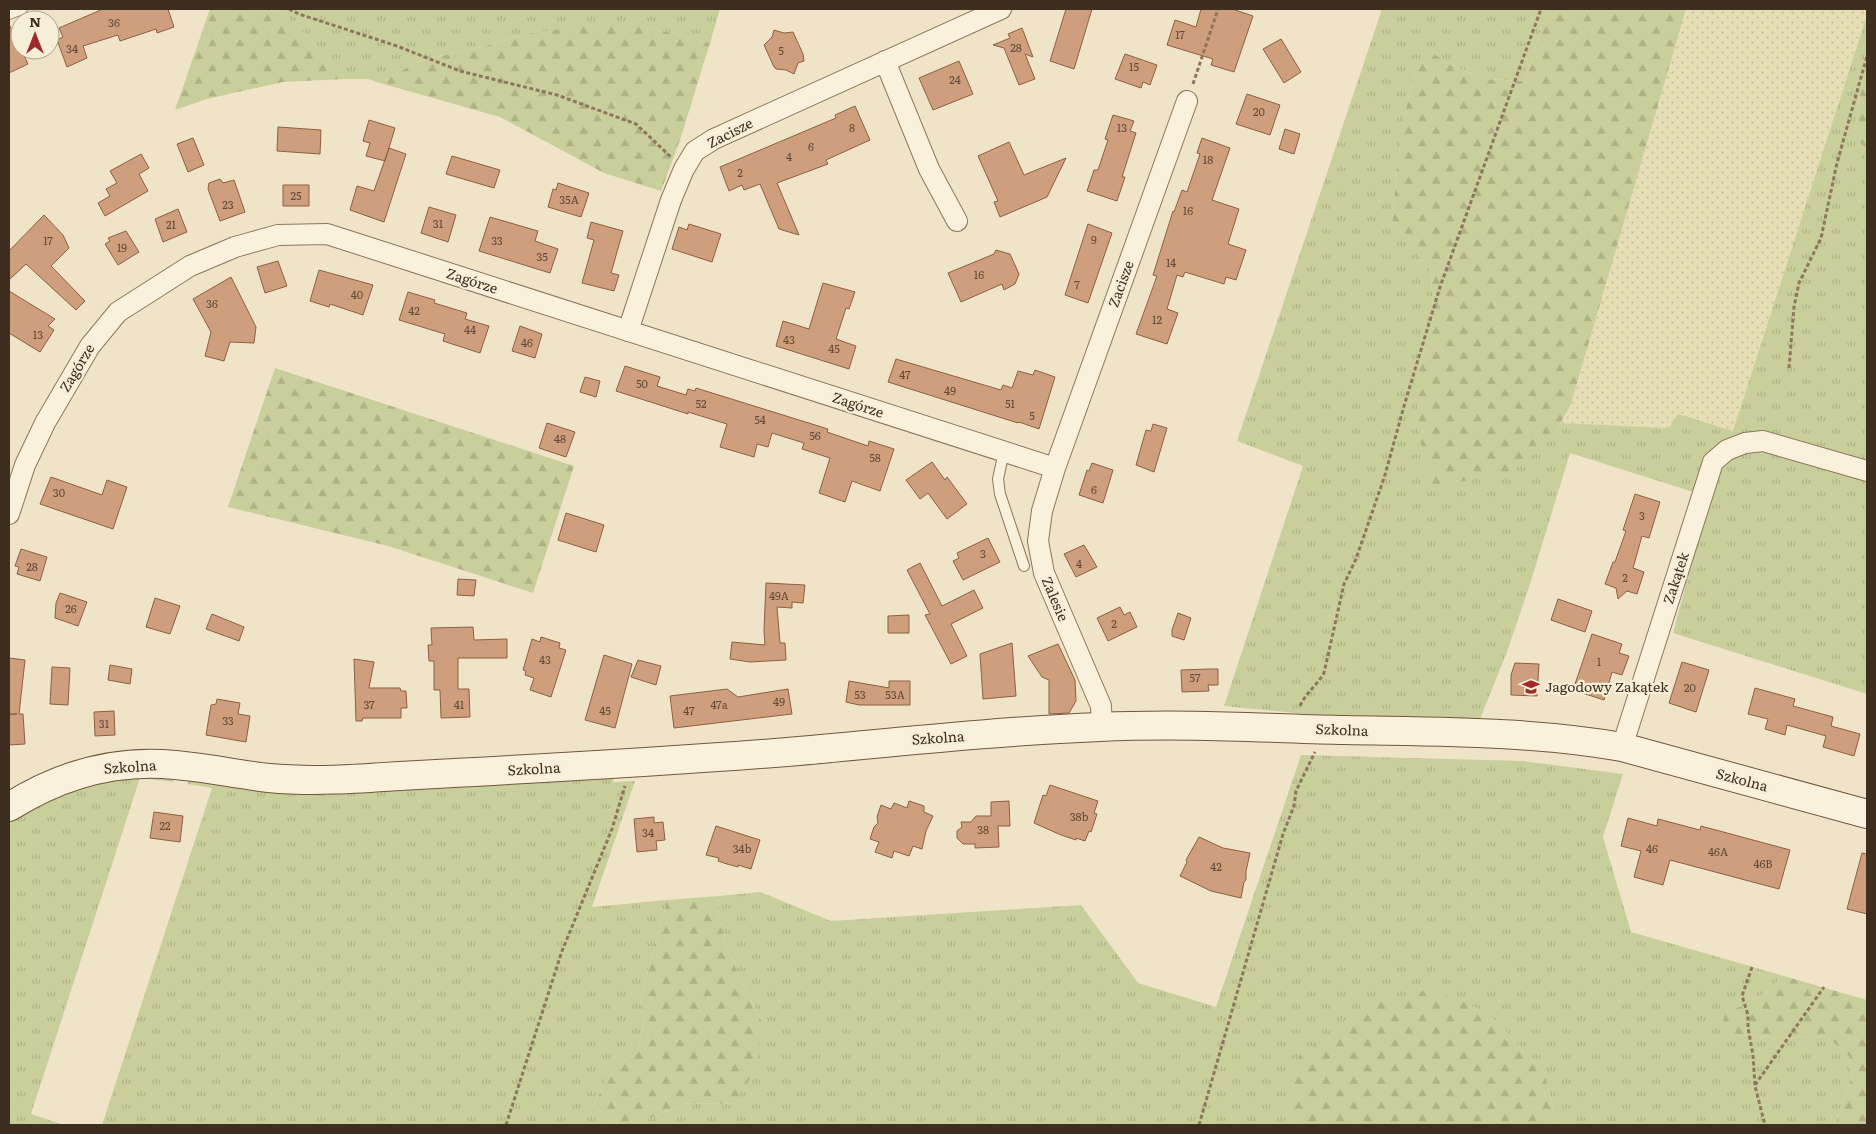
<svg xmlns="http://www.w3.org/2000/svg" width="1876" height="1134" font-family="Literata,serif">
<defs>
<pattern id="farmland-dots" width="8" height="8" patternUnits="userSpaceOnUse" patternTransform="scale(1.25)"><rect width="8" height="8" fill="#e6deb5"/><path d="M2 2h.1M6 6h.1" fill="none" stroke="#c6bf9b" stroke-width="1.8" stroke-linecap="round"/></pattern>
<pattern id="grass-tufts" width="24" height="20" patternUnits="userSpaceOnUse" patternTransform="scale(1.25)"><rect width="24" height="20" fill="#c9cf9b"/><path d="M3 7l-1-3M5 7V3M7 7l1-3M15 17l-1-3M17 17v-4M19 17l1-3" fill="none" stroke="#aeb285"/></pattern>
<pattern id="forest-firs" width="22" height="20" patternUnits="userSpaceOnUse" patternTransform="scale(1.25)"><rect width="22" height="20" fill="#c9cf9b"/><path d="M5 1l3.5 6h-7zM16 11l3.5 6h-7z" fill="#aeb285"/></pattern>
</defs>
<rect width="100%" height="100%" fill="#f0e4c8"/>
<!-- farmland -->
<path fill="url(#farmland-dots)" d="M1686 9H1867V15L1733 431 1678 415 1669 428 1561 423 1571 404Z"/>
<!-- grass -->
<path fill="url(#grass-tufts)" d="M267 9H720L710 43 647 27 534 32 485 46 419 61 380 83 368 79H345L304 33 286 15Z
M1382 9H1547L1525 81 1484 79 1447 63 1432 52 1416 69 1407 102 1398 160 1392 223 1431 271 1433 319 1415 384 1553 437 1561 423 1669 428 1678 414 1733 431 1867 15V72L1862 81 1854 138 1867 149V694L1673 633 1709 497 1570 453 1531 581 1507 652 1478 724 1315 715 1224 706 1303 466 1237 441Z
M1301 755 1523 761 1623 774 1603 837 1631 932 1784 976 1762 995 1749 1004 1726 1011 1727 1035 1800 1038 1826 1036 1849 1056 1852 1076 1835 1125H1557L1544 1071 1486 1012 1288 1098 1296 1125H634L687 1103 734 1104 762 1022 729 954 718 915 719 896 760 892 831 921 1081 905 1138 983 1216 1007Z
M133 773 174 777 173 782 140 778 31 1114 64 1125H9V820L53 793Z
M610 774 614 782 635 781 592 907 667 900 640 1001 644 1027 637 1052 611 1072 593 1106 620 1125H102L212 788 188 784V776Z"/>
<!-- forest -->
<path fill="url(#forest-firs)" d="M210 9H267L286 15 304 33 345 79 283 82 207 99 175 110Z
M1547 9H1686L1571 404 1553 437 1511 471 1432 488 1420 439 1415 384 1433 319 1431 271 1392 224 1398 159 1407 102 1416 69 1432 52 1447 63 1484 79 1525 81Z
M587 26 647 27 710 43 681 137 661 191 604 173 500 117 380 83 419 61 485 46 534 32Z
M1867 72V149L1854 138 1862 81Z
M275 368 574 466 533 593 388 546 228 507Z
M719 896 718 915 729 954 762 1022 757 1067 734 1104 687 1103 634 1125H620L593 1106 611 1072 637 1052 644 1027 640 1001 667 900Z
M1784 976 1867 1000V1125H1835L1852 1076 1849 1056 1826 1036 1800 1038 1727 1035 1722 1025 1726 1011 1749 1004 1762 995Z
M1432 989 1486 1012 1544 1071 1557 1125H1296L1288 1098 1298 1058 1361 1007Z"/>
<!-- building -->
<path fill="#cf9f7d" stroke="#8d5f41" d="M103 9H168L174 27 157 33 156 29 120 41 118 35 83 46 87 58 67 67 57 40 63 37 59 28Z
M1066 9H1092L1074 69 1050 61Z
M1201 9H1232L1253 16 1234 72 1211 65 1213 59 1167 45 1175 20 1196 27Z
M9 24 28 64 9 73Z
M1022 28 1033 57 1025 54 1035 79 1019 85 1004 48 993 45 1010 38 1008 34Z
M774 30 784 33 793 32 803 54 804 61 798 63 794 74 786 70 776 69 774 67 764 45 772 37Z
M1281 39 1301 72 1284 83 1263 49Z
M1125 54 1157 65 1150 85 1143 82 1141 88 1115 79Z
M959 61 973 94 933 110 919 78Z
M1247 94 1280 105 1270 135 1236 124Z
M855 106 870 140 826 160 828 164 777 183 799 235 779 229 760 184 744 190 742 185 729 191 720 167 836 118 835 115Z
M1113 115 1134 121 1130 131 1136 133 1122 177H1125L1117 201 1087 191 1094 170H1098L1108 140 1105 139Z
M369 120 395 128 385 161 366 156 370 143 363 141Z
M278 127 321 130 320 154 277 151Z
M1285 129 1300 134 1294 154 1279 149Z
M193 138 204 165 188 172 177 144Z
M1202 138 1230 148 1212 200 1239 209 1228 244 1246 250 1236 280 1226 277 1224 284 1185 272 1183 277 1177 275 1167 309 1178 313 1167 344 1136 334 1157 276 1153 275 1173 211 1174 212 1182 190 1187 192 1200 154 1197 153Z
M1009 142 1024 175 1066 158 1047 197 1000 217 994 202 998 201 978 156Z
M389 148 406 154 384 222 350 210 357 186 374 191Z
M141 154 149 168 139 174 148 191 105 216 98 203 110 196 106 189 117 183 110 171Z
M452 156 500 170 494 188 446 174Z
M220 179 223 183 234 180 245 212 220 221 208 189 209 183Z
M558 183 589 193 581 217 548 207 553 189 556 190Z
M283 185H309V206H283Z
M429 207 456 215 448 242 421 233Z
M178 209 187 232 163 242 155 219Z
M44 215 63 235 69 248 51 266 85 301 76 310 26 264 9 280V251Z
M490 217 538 231 535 241 558 249 550 273 479 251Z
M591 222 623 231 611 273 619 275 614 291 582 283 594 240 587 238Z
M689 224 721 234 712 262 672 249 679 227 687 230Z
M1088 224 1112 233 1088 303 1065 295Z
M126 231 139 252 118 265 105 244 110 241 108 238Z
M996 250 1010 254 1019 274 1015 284 1004 290 1002 284 961 302 948 273 994 254Z
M278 261 287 286 265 293 257 267Z
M319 270 373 285 363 315 330 304 329 307 310 301Z
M231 277 256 327 254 343 230 342 224 361 205 356 211 332 193 299Z
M823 283 855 292 849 309 846 308 836 339 856 346 849 369 776 346 783 321 809 329Z
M9 291 55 319 48 326 54 330 40 352 9 333Z
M408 292 435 300 434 303 467 313 465 319 489 326 480 353 443 341 445 334 399 320Z
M520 326 542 334 535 358 512 351Z
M896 359 1001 390 1003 385 1012 388 1018 371 1033 375 1035 370 1055 377 1039 429 1019 422 1018 423 888 382Z
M625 366 660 377 657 386 686 395 688 389 695 391 696 388 828 429 827 432 868 446 869 441 894 449 880 491 852 481 845 502 819 493 830 458 802 449 804 443 772 433 768 447 757 444 754 457 720 447 727 424 688 412V414L616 391Z
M585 377 600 381 596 397 580 392Z
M547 423 575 432 566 457 539 448Z
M1153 424 1167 428 1154 472 1136 465 1146 430 1151 431Z
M932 462 945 480 947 477 967 504 947 519 928 493 920 499 906 480Z
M1092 463 1113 470 1103 503 1079 495 1087 470 1089 471Z
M51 477 102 495 107 480 127 487 113 529 40 504Z
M1635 494 1660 502 1649 538 1642 536 1633 568 1644 572 1637 594 1627 591 1618 599 1616 588 1605 584 1613 562H1615L1626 531 1623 530Z
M566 513 604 525 596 552 558 540Z
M988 538 1000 562 963 580 953 561 959 558 957 553Z
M1084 545 1097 567 1076 577 1064 554Z
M21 549 47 557 40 581 17 574 19 567 15 566Z
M920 563 942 606 974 590 983 608 951 624 967 656 951 664 925 615 930 614 907 570Z
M458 579 476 580 474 596 457 595Z
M766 583 805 585 803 603 792 602V608L777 607 780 643H785L786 660 750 662 730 659 732 642 765 645 764 630Z
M60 593 87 602 78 626 55 618 56 603Z
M155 598 180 606 170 634 146 627Z
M1558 599 1592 611 1585 632 1551 620Z
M1120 607 1124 615 1130 612 1137 627 1108 641 1097 618Z
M1178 613 1191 618 1184 640 1172 636V630Z
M212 614 244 627 239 641 206 629Z
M909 615V633H888V616Z
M473 627 474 640 507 639V658H458V689H469L470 717 441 718 440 690H434V661H429L428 645H432L431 628Z
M1592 634 1622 644 1619 653 1629 656 1622 675 1612 672 1604 700 1573 690Z
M541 637 560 643 559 648 566 650 551 697 530 690 534 678 525 675 526 671 523 670 532 639 540 642Z
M1012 643 1016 696 983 699 980 654Z
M1058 644 1075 680 1076 701 1069 713 1049 714V680L1042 677 1028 656Z
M604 655 632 664 615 728 585 720Z
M9 658 25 660 19 714H23L25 744 9 745V715L17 714H9Z
M354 659 374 662 369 688H400L401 691H406L407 708H401V718H363L362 721H356Z
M638 660 661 666 656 685 631 677Z
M1682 662 1709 670 1696 712 1669 703Z
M1515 663 1539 664 1537 696 1511 695V675Z
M110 665 132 669 130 684 108 680Z
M52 667 70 668 68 705 50 704Z
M1208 669H1218V685H1208L1209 691 1182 692 1181 670Z
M849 681 889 688V681H910V705H859L846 702Z
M1755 688 1795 699 1793 706 1833 717 1831 726 1860 734 1854 756 1823 747 1826 736 1787 725 1785 735 1765 729 1768 719 1748 714Z
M727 689 738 697 788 689 792 714 674 728 670 696Z
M217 699 240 703 238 714 250 716 246 742 206 735 211 705 216 704Z
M114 711 115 735 95 736 94 712Z
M1050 785 1098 801 1094 813 1097 814 1091 832 1089 831 1085 841 1076 838V840L1061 835 1034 823 1043 795 1046 796Z
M909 801 924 806V812L933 816 926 831 922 849 913 846 909 856 894 851 892 858 875 852 879 842 870 839 874 827 878 823 877 817 881 805 891 809 894 803 907 808Z
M1009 801 1010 826H998L999 847 975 848V844H963L957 838V831L962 827 961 822H971L976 816H991V802Z
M154 812 183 816 180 842 150 838Z
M654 817V823L663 822 665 840 656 841 657 850 637 852 634 819Z
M1628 818 1657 826 1658 819 1700 830 1701 826 1790 850 1779 889 1670 860 1663 885 1634 877 1641 851 1621 846Z
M716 826 760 840 751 869 738 865V867L727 864 718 861 719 858 706 855Z
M1199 837 1223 848 1250 853 1246 871V880L1244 882 1241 898 1211 891 1180 876 1187 862 1186 860Z
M1862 853 1867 854V914L1847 909Z"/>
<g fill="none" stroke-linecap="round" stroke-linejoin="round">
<!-- lane casing -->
<g stroke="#8d765c" stroke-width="12">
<path id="lane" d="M9 14 22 9
M1004 451 998 479 1000 494 1024 566"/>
</g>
<!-- street casing -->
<g stroke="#8d765c" stroke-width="22">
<path id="street" d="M885 61 929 169 957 221
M628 331 671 200 684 169 695 151 714 139 1001 9
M9 514 25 465 45 423 90 346 118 312 190 266 235 247 278 235 327 234 1055 468
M1102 727 1101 706 1044 573 1038 541 1042 511 1055 468 1187 101
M1622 747 1713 462 1727 450 1745 443 1763 441 1867 471"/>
</g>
<!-- secondary casing -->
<g stroke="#6f573f" stroke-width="30">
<path id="secondary" d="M9 807C55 778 108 761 163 764 199 766 234 774 269 778 312 782 356 779 399 776 532 769 666 762 799 751 899 742 999 731 1100 727 1182 723 1264 728 1345 730 1437 732 1531 731 1622 747L1867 814"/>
</g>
<!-- path -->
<path stroke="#8d765c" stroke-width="3" stroke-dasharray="4 2.5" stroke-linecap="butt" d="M289 9 299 14 397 46 460 71 557 95 636 124 671 157
M1193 84 1218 9
M1789 368 1794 307 1799 283 1821 238 1837 163 1867 56
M1300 706C1306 693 1317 685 1324 673L1344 584 1356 559 1385 475 1404 406 1440 287 1541 9
M1752 967 1742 996 1748 1015V1028L1753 1055 1755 1086 1765 1125
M1755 1085 1824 987
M506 1125 562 951 612 829 625 786
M1199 1125 1283 834 1294 806 1296 791 1315 752"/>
<!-- lane -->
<use href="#lane" stroke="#faf1dc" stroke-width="10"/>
<!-- street -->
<use href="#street" stroke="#faf1dc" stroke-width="20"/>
<!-- secondary -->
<use href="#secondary" stroke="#faf1dc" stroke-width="28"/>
</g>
<!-- icons -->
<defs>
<g id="school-bare" transform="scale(1.35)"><path d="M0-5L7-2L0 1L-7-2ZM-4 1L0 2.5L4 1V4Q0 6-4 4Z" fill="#9e2a2b" stroke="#f7eed8" stroke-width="2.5" paint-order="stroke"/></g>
</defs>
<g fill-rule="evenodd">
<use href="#school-bare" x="1531" y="687"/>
</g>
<g text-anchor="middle" stroke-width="4.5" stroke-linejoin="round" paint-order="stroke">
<!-- number labels -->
<g font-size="11" fill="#624a37">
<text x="114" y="27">36</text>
<text x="1180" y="39">17</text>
<text x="1016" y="52">28</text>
<text x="72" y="53">34</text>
<text x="781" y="55">5</text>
<text x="1134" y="71">15</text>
<text x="955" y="84">24</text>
<text x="1259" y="116">20</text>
<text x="852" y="132">8</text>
<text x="1122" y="132">13</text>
<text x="811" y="151">6</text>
<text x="789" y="161">4</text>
<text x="1208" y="164">18</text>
<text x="740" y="177">2</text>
<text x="296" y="200">25</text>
<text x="569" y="204">35A</text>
<text x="228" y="209">23</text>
<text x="1188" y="215">16</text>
<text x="438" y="228">31</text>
<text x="171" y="229">21</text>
<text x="1094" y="244">9</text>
<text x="48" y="245">17</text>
<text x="497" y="245">33</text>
<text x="122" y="252">19</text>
<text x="542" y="261">35</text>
<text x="1171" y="267">14</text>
<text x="979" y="279">16</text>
<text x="1077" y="289">7</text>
<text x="357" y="299">40</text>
<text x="212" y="308">36</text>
<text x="414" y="315">42</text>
<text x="1157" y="324">12</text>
<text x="470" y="334">44</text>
<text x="38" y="339">13</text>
<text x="789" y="344">43</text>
<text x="527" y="347">46</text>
<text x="834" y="353">45</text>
<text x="905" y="379">47</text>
<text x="642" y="388">50</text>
<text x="950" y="395">49</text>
<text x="701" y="408">52</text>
<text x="1010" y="408">51</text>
<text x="1032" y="420">5</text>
<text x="760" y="424">54</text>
<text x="815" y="440">56</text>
<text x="560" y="443">48</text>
<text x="875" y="462">58</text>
<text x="1094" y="494">6</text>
<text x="59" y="497">30</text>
<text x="1642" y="520">3</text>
<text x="983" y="558">3</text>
<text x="1079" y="568">4</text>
<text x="32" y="571">28</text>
<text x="1625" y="582">2</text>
<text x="779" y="600">49A</text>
<text x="71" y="613">26</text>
<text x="1114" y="628">2</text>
<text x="545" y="664">43</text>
<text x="1599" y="666">1</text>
<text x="1195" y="682">57</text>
<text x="1690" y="692">20</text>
<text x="860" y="699">53</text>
<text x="895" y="699">53A</text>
<text x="779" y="706">49</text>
<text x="369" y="709">37</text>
<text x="459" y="709">41</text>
<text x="719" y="709">47a</text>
<text x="605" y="715">45</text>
<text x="689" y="715">47</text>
<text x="228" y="725">33</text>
<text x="104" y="728">31</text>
<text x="1079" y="821">38b</text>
<text x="165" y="830">22</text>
<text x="983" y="834">38</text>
<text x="648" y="837">34</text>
<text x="742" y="853">34b</text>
<text x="1652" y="853">46</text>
<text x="1718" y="856">46A</text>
<text x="1763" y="868">46B</text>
<text x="1216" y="871">42</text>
</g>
<!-- street labels -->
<g font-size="14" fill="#3d2e20" stroke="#f7eed8">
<text transform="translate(730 133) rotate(-27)" y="5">Zacisze</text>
<text transform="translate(472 281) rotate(18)" y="5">Zagórze</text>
<text transform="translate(1121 284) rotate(-70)" y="5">Zacisze</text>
<text transform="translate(77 368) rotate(-59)" y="5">Zagórze</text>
<text transform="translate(858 405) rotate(18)" y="5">Zagórze</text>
<text transform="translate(1676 578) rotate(-72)" y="5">Zakątek</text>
<text transform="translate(1055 599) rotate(67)" y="5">Zalesie</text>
<text transform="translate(1342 730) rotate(2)" y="5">Szkolna</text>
<text transform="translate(938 738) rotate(-4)" y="5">Szkolna</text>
<text transform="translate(130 767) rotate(-4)" y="5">Szkolna</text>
<text transform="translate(534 769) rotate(-3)" y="5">Szkolna</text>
<text transform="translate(1742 780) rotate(15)" y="5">Szkolna</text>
</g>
<!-- poi labels -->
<g font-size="14" fill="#3d2e20" stroke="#f7eed8" text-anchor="start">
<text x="1545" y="692">Jagodowy Zakątek</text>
</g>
</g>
<!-- border -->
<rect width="1876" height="1134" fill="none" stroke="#3d2e20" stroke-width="20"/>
<!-- north arrow -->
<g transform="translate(35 35)"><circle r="24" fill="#f7eed8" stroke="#ada18e"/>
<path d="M0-4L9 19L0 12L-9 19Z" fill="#9e2a2b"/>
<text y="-8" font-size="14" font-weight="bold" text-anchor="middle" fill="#3d2e20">N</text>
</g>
</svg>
